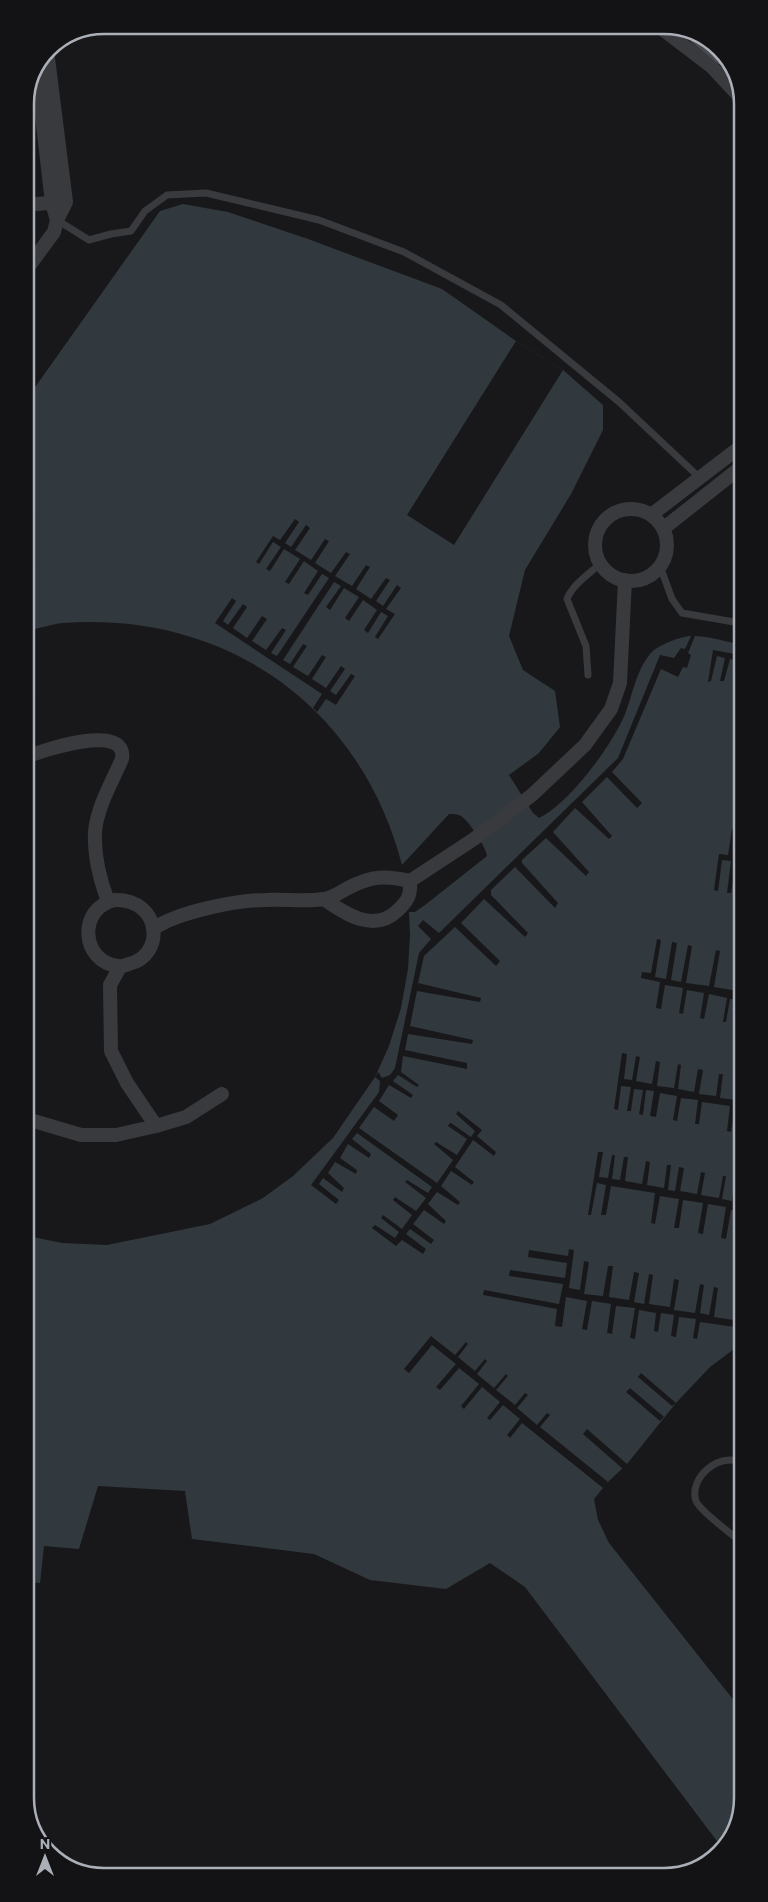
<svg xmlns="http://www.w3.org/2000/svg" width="768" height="1902" font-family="Commissioner,sans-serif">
	<rect width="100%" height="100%" fill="#18181a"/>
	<path fill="#31393f" d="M 183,204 L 228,212 L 308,239 L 442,289 L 516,341 L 563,370 L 603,405 L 603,430 L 571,494 L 525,570 L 509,636 L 523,670 L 555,691 L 560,727 L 539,753 L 509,775 L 533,813 L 539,818 C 569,804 613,744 625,714 C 633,693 636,671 650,654 C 656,646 681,636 691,636 C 706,635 726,642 740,644 L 742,1343 L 710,1367 L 676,1403 L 627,1464 L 608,1482 L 594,1499 L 598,1520 L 609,1543 L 743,1712 L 743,1798 L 727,1846 L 723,1849 L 525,1587 L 490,1563 L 446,1589 L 370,1580 L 314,1554 L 192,1539 L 185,1491 L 98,1486 L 79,1549 L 44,1546 L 40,1583 L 29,1582 L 28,1236 L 62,1243 L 107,1245 L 210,1224 L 263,1198 L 293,1176 L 333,1138 L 375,1077 L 389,1046 L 401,1008 L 408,969 L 410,935 L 409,912 L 415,912 L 425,905 L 487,856 C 486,847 469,821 461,816 C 457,814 454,814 449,814 L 402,865 C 361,707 227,611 63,623 C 51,624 38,629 26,631 L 26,400 L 160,211 Z"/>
	<path fill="#18181a" d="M 516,341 L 563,370 L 454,545 L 407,515 Z
		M 295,519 L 299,522 L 285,543 L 291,547 L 306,525 L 310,528 L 295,550 L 311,560 L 325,539 L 329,541 L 315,563 L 331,573 L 346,552 L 350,554 L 335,576 L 352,586 L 366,565 L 370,567 L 356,589 L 371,599 L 386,578 L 390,580 L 376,601 L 383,606 L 397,585 L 401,588 L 386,609 L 395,614 L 378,639 L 375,637 L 388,616 L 381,612 L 368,633 L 364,630 L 377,610 L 363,600 L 349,621 L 345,618 L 359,597 L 344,588 L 330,610 L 326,607 L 341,586 L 334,582 L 283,660 L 290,664 L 303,644 L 307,646 L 293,667 L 308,676 L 322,655 L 326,657 L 312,679 L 326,688 L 341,666 L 345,669 L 330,691 L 336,695 L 351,674 L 355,676 L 336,705 L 326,699 L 317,712 L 313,708 L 322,694 L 215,623 L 232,598 L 236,601 L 223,621 L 228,625 L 243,604 L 247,607 L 233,628 L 247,638 L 262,616 L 267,619 L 252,641 L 266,650 L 282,628 L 286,630 L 271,653 L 277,656 L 329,578 L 322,574 L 308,595 L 304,593 L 318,571 L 304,561 L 289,584 L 285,582 L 300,559 L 284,549 L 270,571 L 266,569 L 281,547 L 273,542 L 259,564 L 256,562 L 273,536 L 280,540 Z
		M 691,636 L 695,636 L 688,653 L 691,655 L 687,668 L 683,667 L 678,677 L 661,669 L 623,759 L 612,772 L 642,803 L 637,808 L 607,777 L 582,802 L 612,836 L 609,839 L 575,808 L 553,832 L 589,872 L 586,876 L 546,838 L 522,860 L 522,863 L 558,903 L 555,908 L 515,867 L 491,890 L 491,895 L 528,933 L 525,937 L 484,899 L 461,923 L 500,961 L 496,966 L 455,927 L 424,956 L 418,983 L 481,998 L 480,1002 L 417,991 L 410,1026 L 473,1040 L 472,1044 L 408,1034 L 405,1050 L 467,1063 L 467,1069 L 403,1056 L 401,1072 L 419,1085 L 417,1087 L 398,1075 L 393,1081 L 413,1095 L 411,1098 L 389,1085 L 379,1101 L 398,1115 L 394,1121 L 374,1107 L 359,1128 L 437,1183 L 453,1160 L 434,1144 L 436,1142 L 457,1155 L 467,1139 L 448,1126 L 449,1124 L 451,1123 L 471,1137 L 475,1131 L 456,1114 L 458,1111 L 482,1130 L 477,1136 L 496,1152 L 494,1156 L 473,1140 L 455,1167 L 474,1182 L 472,1185 L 451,1171 L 441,1186 L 460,1202 L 458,1205 L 437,1192 L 428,1204 L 446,1221 L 444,1224 L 424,1210 L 413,1224 L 434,1240 L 431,1244 L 410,1229 L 406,1234 L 426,1249 L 423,1254 L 402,1240 L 396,1246 L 372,1228 L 375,1225 L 395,1238 L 399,1232 L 381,1218 L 383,1215 L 402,1229 L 412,1215 L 393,1200 L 395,1197 L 416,1211 L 426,1198 L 405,1182 L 407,1180 L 428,1193 L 432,1187 L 357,1133 L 352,1139 L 371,1154 L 369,1158 L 348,1144 L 340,1158 L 357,1170 L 356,1174 L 335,1162 L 328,1173 L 344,1188 L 342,1192 L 323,1178 L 319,1184 L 339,1200 L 336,1204 L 311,1185 L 379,1092 L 380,1081 L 375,1077 L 378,1072 L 382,1078 L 390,1075 L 395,1068 L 419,953 L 431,939 L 418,926 L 423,920 L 439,933 L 618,758 L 660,655 L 674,658 L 681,648 L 685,649 Z
		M 713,650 L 740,655 L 740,660 L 730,659 L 724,681 L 720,681 L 725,658 L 717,656 L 711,681 L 708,682 Z
		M 732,829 L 737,830 L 733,855 L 741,856 L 741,863 L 736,863 L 731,893 L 727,893 L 731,861 L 722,860 L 718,891 L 714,890 L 719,854 L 728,855 Z
		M 657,939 L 661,940 L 655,977 L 666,979 L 672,942 L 677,943 L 671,980 L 681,982 L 688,945 L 692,946 L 686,983 L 709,986 L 716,950 L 720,951 L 714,987 L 738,991 L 741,974 L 741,1000 L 730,999 L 726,1022 L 723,1022 L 727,998 L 709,994 L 704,1019 L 700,1018 L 704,993 L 687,990 L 683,1014 L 679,1013 L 683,988 L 665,985 L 661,1009 L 656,1008 L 660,982 L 641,978 L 642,972 L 651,973 Z
		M 622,1053 L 627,1054 L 624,1079 L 632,1080 L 636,1056 L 640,1057 L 636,1081 L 652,1084 L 656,1061 L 660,1062 L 657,1086 L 674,1088 L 678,1064 L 681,1065 L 678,1089 L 694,1092 L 698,1069 L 703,1070 L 699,1094 L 716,1096 L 719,1074 L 723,1074 L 720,1098 L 736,1100 L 740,1077 L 741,1077 L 741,1109 L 735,1108 L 731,1132 L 727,1131 L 730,1106 L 702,1102 L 699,1124 L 695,1124 L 698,1100 L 681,1098 L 677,1121 L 673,1120 L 677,1096 L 660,1093 L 656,1117 L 650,1116 L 654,1091 L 646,1090 L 643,1115 L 639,1114 L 643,1090 L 634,1089 L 631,1111 L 627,1111 L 631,1087 L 621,1086 L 618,1110 L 614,1109 Z
		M 598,1152 L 603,1152 L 599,1177 L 608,1178 L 612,1155 L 615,1155 L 612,1179 L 620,1180 L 624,1157 L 628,1157 L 625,1181 L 642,1184 L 646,1161 L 650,1162 L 647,1185 L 664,1188 L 667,1165 L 671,1165 L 668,1190 L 675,1191 L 679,1167 L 684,1168 L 680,1191 L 697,1194 L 701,1172 L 705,1173 L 701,1195 L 719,1198 L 723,1176 L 726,1176 L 722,1199 L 732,1201 L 735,1178 L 739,1179 L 735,1202 L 742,1203 L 742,1212 L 731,1210 L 726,1239 L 721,1238 L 726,1207 L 708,1204 L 703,1234 L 698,1233 L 703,1203 L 683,1200 L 679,1228 L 674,1228 L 679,1199 L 660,1196 L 655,1224 L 651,1223 L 655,1193 L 611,1186 L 606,1215 L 601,1215 L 606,1185 L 597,1183 L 591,1215 L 588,1215 Z
		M 569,1249 L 574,1250 L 569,1288 L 580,1290 L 584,1261 L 589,1262 L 584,1294 L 603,1296 L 608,1266 L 613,1266 L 609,1297 L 629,1300 L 634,1272 L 639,1273 L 634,1302 L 644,1304 L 649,1274 L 653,1275 L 649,1304 L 670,1307 L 674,1279 L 679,1280 L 674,1310 L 695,1313 L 700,1284 L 704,1285 L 700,1313 L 709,1315 L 714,1287 L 718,1288 L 714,1317 L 733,1320 L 738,1291 L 742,1292 L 738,1322 L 742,1323 L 742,1328 L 700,1322 L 697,1339 L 693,1338 L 696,1319 L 679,1317 L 676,1337 L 671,1336 L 674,1315 L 661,1313 L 658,1332 L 654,1331 L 656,1313 L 639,1310 L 635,1339 L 630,1338 L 635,1308 L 616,1306 L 612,1334 L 607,1333 L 611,1304 L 592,1301 L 587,1330 L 582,1329 L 587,1301 L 566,1297 L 562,1327 L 555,1326 L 557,1309 L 483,1295 L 484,1290 L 559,1304 L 563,1284 L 509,1276 L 510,1270 L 565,1278 L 567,1263 L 528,1257 L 529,1250 L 568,1256 Z
		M 431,1336 L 455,1355 L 466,1342 L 468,1344 L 458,1357 L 475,1371 L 485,1359 L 487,1361 L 477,1374 L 494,1388 L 506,1374 L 508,1376 L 496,1390 L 515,1405 L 525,1393 L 528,1395 L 517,1408 L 537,1425 L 547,1413 L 550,1415 L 540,1427 L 608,1482 L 603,1488 L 522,1423 L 510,1438 L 507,1435 L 520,1419 L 503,1405 L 490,1420 L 487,1418 L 500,1402 L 482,1387 L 464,1409 L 461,1406 L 479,1384 L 459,1368 L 440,1390 L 436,1387 L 456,1364 L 432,1345 L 409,1373 L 404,1369 Z
		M 641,1373 L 676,1403 L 672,1406 L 638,1377 Z
		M 630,1388 L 664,1417 L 660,1421 L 626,1392 Z
		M 587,1429 L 627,1464 L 623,1469 L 583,1434 Z"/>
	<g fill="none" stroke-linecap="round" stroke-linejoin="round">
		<path stroke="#393a3e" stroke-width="7" d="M 57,220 L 89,240 L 111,234 L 131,231 L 145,211 L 167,195 L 206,193 L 319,220 L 404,252 L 501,305 L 619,402 L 700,478
			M 660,566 L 672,599 L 682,613 L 740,623
			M 588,675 L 586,646 L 567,599 C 573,584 589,574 600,564
			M 742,1463 C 721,1451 688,1477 696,1501 C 699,1510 733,1535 742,1543"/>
		<path stroke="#393a3e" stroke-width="14" d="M 657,25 L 712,67 L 739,96
			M 37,73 L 52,203 L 57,220
			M 25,205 L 60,202
			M 26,270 L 54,232 L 57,220 L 66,202 L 47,50
			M595 545a36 36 0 1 1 72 0a36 36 0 1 1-72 0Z
			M 651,515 L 740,447
			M 664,528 L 740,468
			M 27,757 C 43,750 128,722 122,759 C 112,782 97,807 95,832 C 94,855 100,880 108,901
			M 324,899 C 345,914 374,933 397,911 C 408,901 411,895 410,881
			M 115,900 C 161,899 166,955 129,964 C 126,965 122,967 118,966 C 81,962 77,908 115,900 Z
			M 153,929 C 177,912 237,900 266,900 C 284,899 307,902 324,899 C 332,898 341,892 348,888 C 371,876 385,875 410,881 L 474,839 L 532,795 L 585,745 L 611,709 L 620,683 L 625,580
			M 120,967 L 110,985 L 111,1051 L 127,1083 L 156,1126
			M 27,1119 L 81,1135 L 116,1135 L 156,1126 L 186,1117 L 222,1094"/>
		<path stroke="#47494e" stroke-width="19" d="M 699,36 L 722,55"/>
	</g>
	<path d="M0 0H768V1902H0ZM104 34H664A70 70 0 0 1 734 104V1798A70 70 0 0 1 664 1868H104A70 70 0 0 1 34 1798V104A70 70 0 0 1 104 34Z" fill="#131315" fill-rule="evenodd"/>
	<path fill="none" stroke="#abb0b8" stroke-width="2.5" d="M104 34H664A70 70 0 0 1 734 104V1798A70 70 0 0 1 664 1868H104A70 70 0 0 1 34 1798V104A70 70 0 0 1 104 34Z"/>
	<g transform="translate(45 1857)" stroke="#131315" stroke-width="4" paint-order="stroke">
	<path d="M0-4L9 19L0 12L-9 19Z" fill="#abb0b8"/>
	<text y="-8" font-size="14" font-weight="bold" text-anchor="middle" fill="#abb0b8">N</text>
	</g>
</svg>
